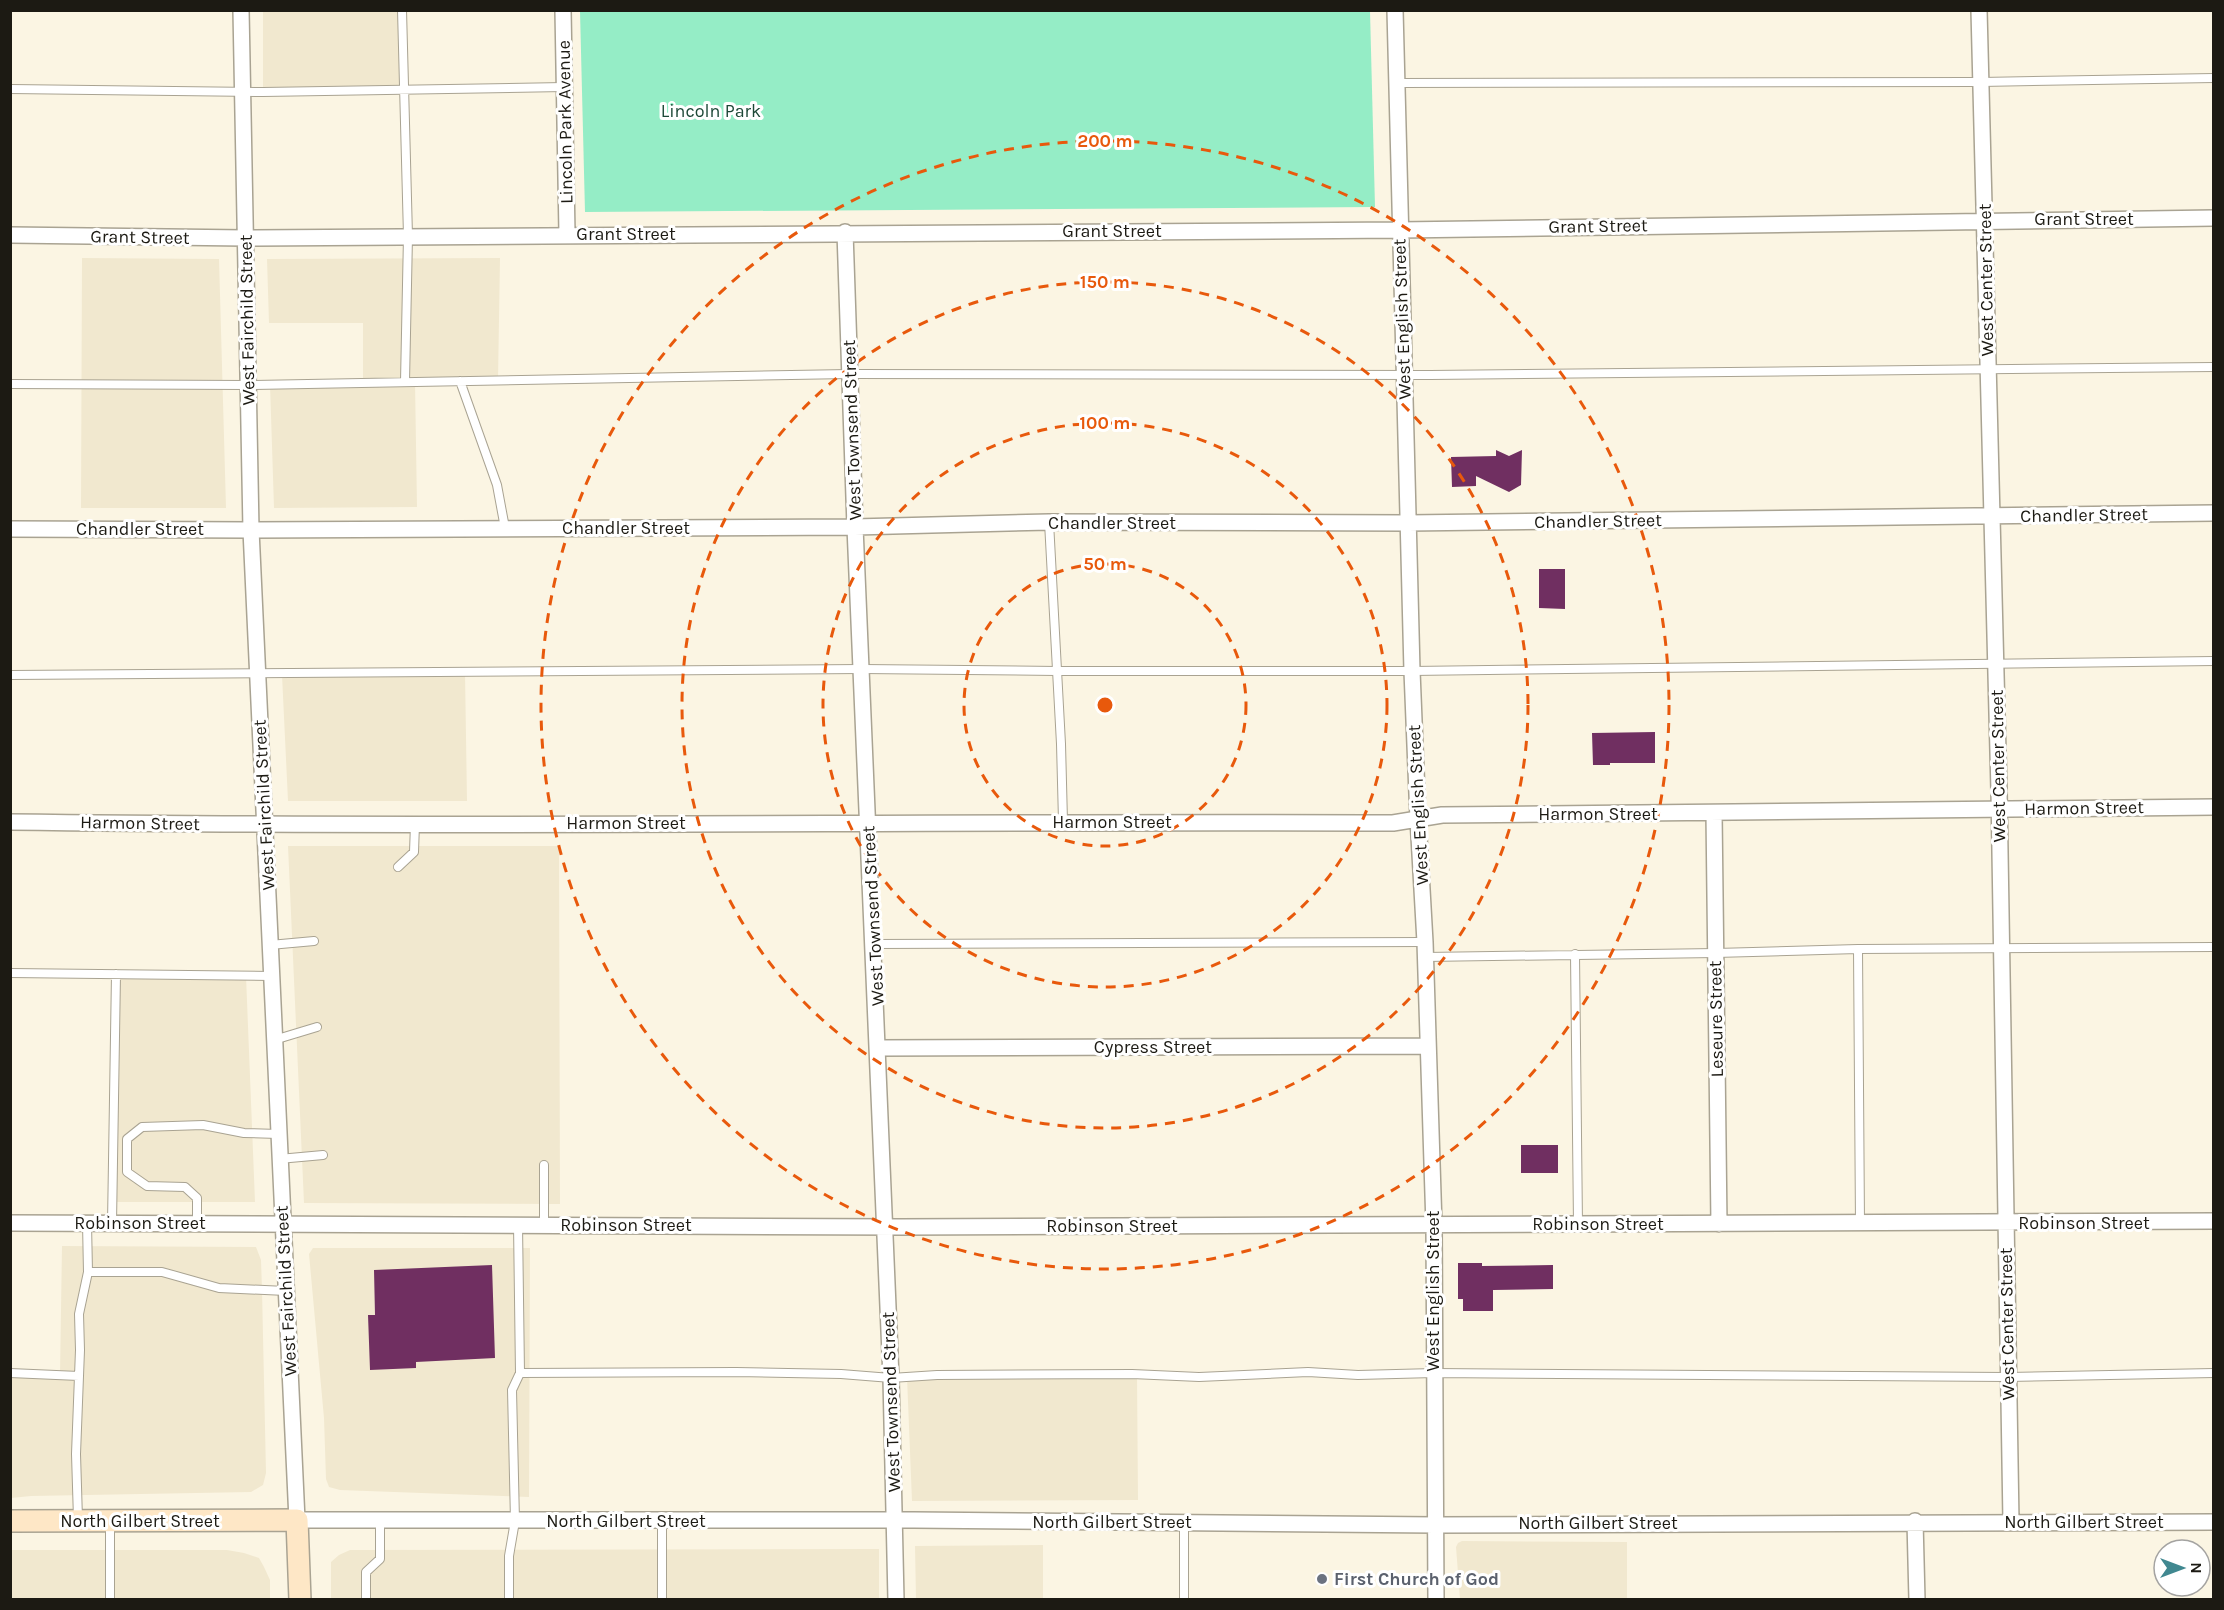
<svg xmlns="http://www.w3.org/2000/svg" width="2224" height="1610" font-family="Karla,sans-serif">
	<rect width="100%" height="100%" fill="#fbf5e3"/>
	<path fill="#f1e8cf" d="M 263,11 L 402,11 L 403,89 L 263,92 Z
		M 82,258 L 219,259 L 226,508 L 81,508 Z
		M 500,258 L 498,380 L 415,382 L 417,507 L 274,508 L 270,384 L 363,383 L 363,323 L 269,323 L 267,259 Z
		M 465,673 L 467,801 L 288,801 L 282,675 Z
		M 288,846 L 559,846 L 560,1204 L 304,1203 Z
		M 116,974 L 246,976 L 255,1202 L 112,1202 Z
		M 62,1246 L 256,1247 L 261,1260 L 262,1290 L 266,1473 L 263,1485 L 251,1492 L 31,1496 L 11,1498 L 11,1373 L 60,1375 Z
		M 313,1248 L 530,1248 L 529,1497 L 340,1490 L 329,1487 L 326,1479 L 324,1418 L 309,1254 Z
		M 1137,1375 L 1138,1500 L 912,1501 L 907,1377 Z
		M 1462,1541 L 1627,1542 L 1627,1599 L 1460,1599 L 1456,1547 L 1458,1543 Z
		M 1043,1545 L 1043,1599 L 916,1599 L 915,1546 Z
		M 879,1549 L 879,1599 L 331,1600 L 331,1562 L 339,1555 L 350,1550 Z
		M 10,1550 L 227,1550 L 244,1553 L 259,1558 L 264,1567 L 270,1580 L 270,1599 L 11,1599 Z"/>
	<path fill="#95edc6" d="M 580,11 L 1370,11 L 1375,207 L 585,212 Z"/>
	<path fill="#702f61" d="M 1496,450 L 1509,456 L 1522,450 L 1521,485 L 1509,492 L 1476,476 L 1476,486 L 1452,487 L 1451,457 L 1496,456 Z
		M 1539,569 L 1565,569 L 1565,609 L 1539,608 Z
		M 1655,732 L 1655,763 L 1610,763 L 1610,765 L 1593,765 L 1592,733 Z
		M 1521,1145 L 1558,1145 L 1558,1173 L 1521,1173 Z
		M 1458,1263 L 1482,1263 L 1482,1266 L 1553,1265 L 1553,1289 L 1493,1290 L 1493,1311 L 1463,1311 L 1463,1299 L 1458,1299 Z
		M 492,1265 L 495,1358 L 416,1362 L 416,1368 L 370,1370 L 368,1315 L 375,1315 L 374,1270 Z"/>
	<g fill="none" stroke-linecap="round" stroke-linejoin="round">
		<defs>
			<path id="service" d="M 402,10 L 408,236 L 405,382
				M 1396,83 L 1981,82 L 2214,78
				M 10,89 L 263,92 L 564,87
				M 460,381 L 497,485 L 505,528
				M 10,384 L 248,385 L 849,374 L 1430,375 L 2214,367
				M 1049,522 L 1061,744 L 1063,821
				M 10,675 L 862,669 L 1057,671 L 1412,671 L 2214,661
				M 398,867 L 414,852 L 415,824
				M 874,944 L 1425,942
				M 270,945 L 314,941
				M 1858,949 L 1860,1223
				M 1575,954 L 1578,1224
				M 1425,957 L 1716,953 L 1858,949 L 2214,947
				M 10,973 L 271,976
				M 274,1040 L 317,1027
				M 279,1159 L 323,1155
				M 544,1165 L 544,1225
				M 87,1223 L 88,1272
				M 112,1223 L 116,974
				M 197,1223 L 197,1198 L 185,1187 L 147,1186 L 127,1172 L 127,1139 L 142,1127 L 203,1125 L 244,1133 L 278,1134
				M 10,1373 L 79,1376
				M 520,1373 L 736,1372 L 841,1374 L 891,1378 L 937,1375 L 1132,1374 L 1199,1377 L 1308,1372 L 1358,1375 L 1434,1373 L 2008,1377 L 2214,1373
				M 78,1519 L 76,1454 L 80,1350 L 79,1314 L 88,1272 L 162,1272 L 219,1288 L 286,1291
				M 662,1520 L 662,1600
				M 1184,1523 L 1184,1600
				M 110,1600 L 110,1523
				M 366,1600 L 366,1572 L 380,1559 L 380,1521
				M 509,1600 L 509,1556 L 515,1521 L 512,1390 L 520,1373 L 518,1224"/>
			<path id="minor" d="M 241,10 L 251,530 L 297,1520 L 914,1520 L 1435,1525 L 2214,1522
				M 563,10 L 567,234
				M 1395,10 L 1412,671 L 1418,819 L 1425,942 L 1434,1226 L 1436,1600
				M 1979,10 L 1999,791 L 2011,1522
				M 845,232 L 855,527 L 891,1378 L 896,1600
				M 10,235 L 245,238 L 1400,230 L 2214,218
				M 10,529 L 251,530 L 855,527 L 1049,522 L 1408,523 L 2214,513
				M 1714,813 L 1719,1224
				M 10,822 C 471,828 932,821 1393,823 L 1442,815 L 2214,807
				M 878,1048 L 1428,1046
				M 10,1223 L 901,1227 L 2214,1221
				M 1915,1521 L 1917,1600"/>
			<path id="secondary" d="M 10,1521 L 297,1520 L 300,1600"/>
		</defs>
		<use href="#service" stroke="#a9a392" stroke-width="10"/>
		<use href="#minor" stroke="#a9a392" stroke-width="18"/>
		<use href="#secondary" stroke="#a9a392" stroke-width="24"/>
		<use href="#service" stroke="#fff" stroke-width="8"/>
		<use href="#minor" stroke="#fff" stroke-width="15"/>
		<use href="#secondary" stroke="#fee7c6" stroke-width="21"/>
	</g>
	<g fill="none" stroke="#e8590c" stroke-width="3" stroke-dasharray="10 8">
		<circle cx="1105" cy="705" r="141"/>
		<circle cx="1105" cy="705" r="282"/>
		<circle cx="1105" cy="705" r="423"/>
		<circle cx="1105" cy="705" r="564"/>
	</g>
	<circle fill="#6b7280" stroke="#fff" stroke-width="2" cx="1322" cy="1579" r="6"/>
	<g text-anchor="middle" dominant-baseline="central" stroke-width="6" stroke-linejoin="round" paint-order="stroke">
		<g font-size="18" fill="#1d4837" stroke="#fff">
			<text x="711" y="111">Lincoln Park</text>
		</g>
		<g font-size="18" fill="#1c1a13" stroke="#fff">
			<text transform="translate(565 122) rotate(-91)">Lincoln Park Avenue</text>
			<text x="2084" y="219">Grant Street</text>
			<text transform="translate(1598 226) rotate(-1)">Grant Street</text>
			<text x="1112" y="231">Grant Street</text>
			<text x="626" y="234">Grant Street</text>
			<text transform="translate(140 237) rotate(1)">Grant Street</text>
			<text transform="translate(1986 280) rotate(-91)">West Center Street</text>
			<text transform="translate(1402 319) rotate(-92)">West English Street</text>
			<text transform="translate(247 320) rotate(-91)">West Fairchild Street</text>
			<text transform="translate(852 430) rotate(-92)">West Townsend Street</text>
			<text transform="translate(2084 515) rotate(-1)">Chandler Street</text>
			<text transform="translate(1598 521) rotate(-1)">Chandler Street</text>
			<text x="1112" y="523">Chandler Street</text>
			<text x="626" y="528">Chandler Street</text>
			<text x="140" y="529">Chandler Street</text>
			<text transform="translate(1998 766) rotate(-91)">West Center Street</text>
			<text transform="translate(264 805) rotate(-93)">West Fairchild Street</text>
			<text transform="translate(1418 805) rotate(-93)">West English Street</text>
			<text transform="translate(2084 808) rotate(-1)">Harmon Street</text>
			<text x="1598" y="814">Harmon Street</text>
			<text x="1112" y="822">Harmon Street</text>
			<text transform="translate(140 823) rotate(1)">Harmon Street</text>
			<text x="626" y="823">Harmon Street</text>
			<text transform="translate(873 916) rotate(-93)">West Townsend Street</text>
			<text transform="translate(1716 1019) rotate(-91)">Leseure Street</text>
			<text x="1153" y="1047">Cypress Street</text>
			<text x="140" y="1223">Robinson Street</text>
			<text x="2084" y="1223">Robinson Street</text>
			<text x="1598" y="1224">Robinson Street</text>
			<text x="626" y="1225">Robinson Street</text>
			<text x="1112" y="1226">Robinson Street</text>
			<text transform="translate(286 1291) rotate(-93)">West Fairchild Street</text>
			<text transform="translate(1433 1291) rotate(-90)">West English Street</text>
			<text transform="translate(2007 1324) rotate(-91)">West Center Street</text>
			<text transform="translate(891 1402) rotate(-92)">West Townsend Street</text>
			<text x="140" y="1521">North Gilbert Street</text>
			<text x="626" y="1521">North Gilbert Street</text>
			<text x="1112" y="1522">North Gilbert Street</text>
			<text x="2084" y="1522">North Gilbert Street</text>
			<text x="1598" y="1523">North Gilbert Street</text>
		</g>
		<g font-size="18" font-weight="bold" fill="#5b616d" stroke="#fff" text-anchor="start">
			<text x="1334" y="1579">First Church of God</text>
		</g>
	</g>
	<circle cx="1105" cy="705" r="9" fill="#e8590c" stroke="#fff" stroke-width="3"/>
	<g font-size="18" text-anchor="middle" font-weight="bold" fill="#e8590c" stroke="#fff" stroke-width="6" stroke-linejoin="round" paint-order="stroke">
		<text x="1105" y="147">200 m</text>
		<text x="1105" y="288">150 m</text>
		<text x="1105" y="429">100 m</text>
		<text x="1105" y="570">50 m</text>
	</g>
	<rect width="2224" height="1610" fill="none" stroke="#1c1a13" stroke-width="24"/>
	<g transform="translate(2182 1568) rotate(90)"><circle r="28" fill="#ffffff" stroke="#a4a3a1" stroke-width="1.5"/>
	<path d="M0-4.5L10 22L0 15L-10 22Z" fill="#408890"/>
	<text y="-9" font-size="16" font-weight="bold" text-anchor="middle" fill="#1c1a13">N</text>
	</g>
</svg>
